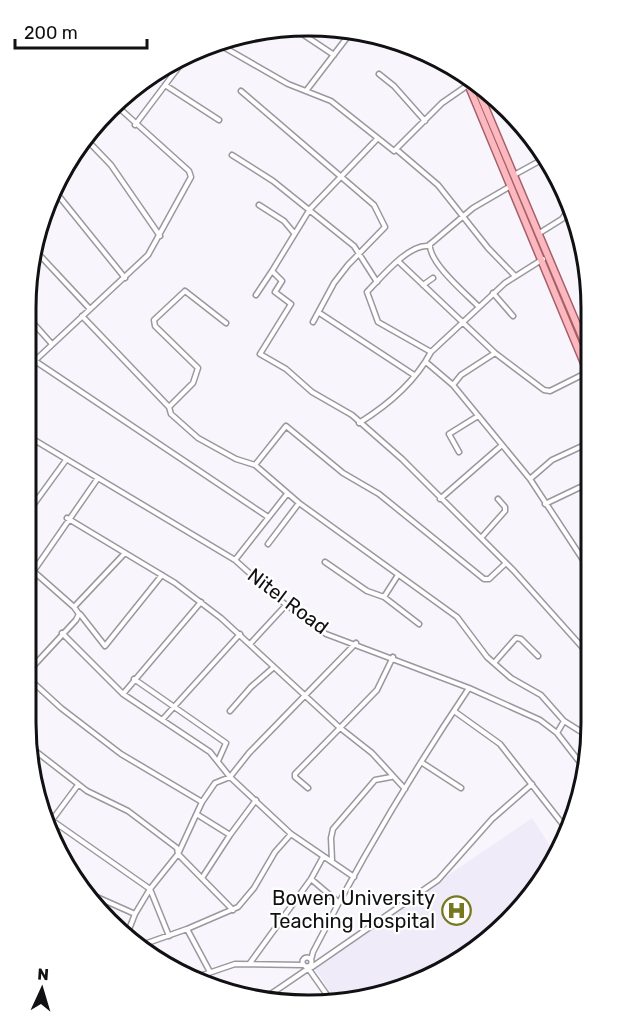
<svg xmlns="http://www.w3.org/2000/svg" width="617" height="1031" font-family="Rubik,sans-serif">
	<rect width="100%" height="100%" fill="#f8f6fc"/>
	<path fill="#efebf8" d="M 532,818 L 556,855 L 544,880 L 481,947 L 400,990 L 336,1001 L 314,967 Z"/>
	<g fill="none" stroke-linecap="round" stroke-linejoin="round">
		<defs>
			<path id="minor" d="M 298,31 L 334,55
				M 220,45 L 288,84 L 331,101 L 394,151 L 442,103 L 468,85
				M 168,66 L 176,71
				M 379,74 L 394,86 L 425,121
				M 165,85 L 219,120
				M 241,91 L 374,205 L 385,227 L 348,265 L 334,283 L 313,322
				M 306,91 L 352,31
				M 135,125 L 184,60
				M 86,139 L 111,165 L 160,236
				M 377,139 L 310,209 L 272,271 L 282,281 L 275,292 L 291,304 L 260,354 L 286,369 L 312,392 L 352,415 L 402,459 L 514,571 L 591,657
				M 397,150 L 438,185 L 488,248 L 515,276
				M 232,155 L 273,181 L 354,246 L 377,282
				M 514,175 L 545,158
				M 54,190 L 125,278
				M 259,205 L 284,221 L 294,233
				M 565,216 L 571,223
				M 538,234 L 562,219 L 567,212
				M 430,244 C 428,262 466,294 478,306
				M 34,249 L 90,309
				M 398,261 L 495,353 L 544,390 L 550,391 L 588,372
				M 423,285 L 433,278
				M 493,293 L 513,316
				M 256,295 L 272,271
				M 321,314 L 414,375
				M 26,315 L 51,343
				M 82,316 L 169,407 L 171,414 L 198,438 L 236,459 L 255,465 L 299,503 L 457,617 L 487,657 L 511,678 L 541,695 L 564,721
				M 431,352 L 378,322 L 367,292 C 380,279 408,244 428,246 L 473,208 L 509,187
				M 35,361 L 268,517
				M 426,362 L 453,385 L 530,479 L 591,572
				M 26,369 L 148,255 L 191,177 L 189,171 L 118,107
				M 453,385 L 461,375 L 495,353
				M 169,407 L 193,383 L 198,368 L 155,326 L 154,320 L 185,291 L 226,323
				M 359,423 C 388,405 415,382 431,352 L 505,283 L 543,259
				M 26,435 L 235,560 L 277,598 L 326,634 L 469,688 L 540,720 L 557,733 L 585,769
				M 459,452 L 449,434 L 478,416
				M 255,465 L 286,426 L 343,473 L 379,494 L 484,579 L 489,579 L 506,563
				M 530,479 L 552,460 L 591,442
				M 440,499 L 502,445
				M 545,504 L 591,482
				M 26,515 L 66,460
				M 67,518 L 175,583 L 221,618 L 339,727 L 372,753 L 405,789
				M 481,538 L 505,511 L 505,507 L 498,499
				M 268,544 L 299,503
				M 235,560 L 287,494
				M 325,562 L 367,591 L 384,597 L 419,624
				M 32,570 L 74,607
				M 26,582 L 98,478
				M 384,597 L 398,575
				M 80,614 L 105,646 L 162,575
				M 62,633 L 123,694 L 210,752 L 230,777 L 291,834 L 354,877
				M 250,644 L 286,605
				M 26,659 L 32,665
				M 494,663 L 516,638 L 521,639 L 538,656
				M 26,674 L 76,620 L 79,614 L 74,607 L 125,553
				M 26,676 L 61,708 L 121,754 L 202,802
				M 134,679 L 226,743 L 218,761
				M 123,694 L 201,602
				M 230,711 L 251,687 L 274,667
				M 454,711 L 500,744 L 568,831
				M 162,720 L 240,634
				M 557,733 L 564,721 L 591,738
				M 29,746 L 87,791 L 128,811 L 177,848 L 178,854 L 233,910
				M 421,762 L 461,788
				M 308,788 L 295,777 L 295,774 L 377,690 L 393,657
				M 40,812 L 150,889 L 169,936
				M 198,815 L 230,835 L 256,800
				M 52,820 L 78,785
				M 332,860 L 331,838 L 333,829 L 375,780 L 391,777
				M 202,878 L 230,835
				M 311,879 L 338,902
				M 81,890 L 135,914
				M 187,929 L 210,972
				M 126,937 L 135,914 L 150,889 L 178,854 L 202,802 L 215,783 L 230,777 L 249,753 L 356,643
				M 136,947 L 187,929 L 238,907 L 254,888 L 275,852 L 291,834
				M302.5 962a4.5 4.5 0 1 1 9 0a4.5 4.5 0 1 1-9 0Z
				M 311,960 L 313,952 C 359,862 412,773 469,688
				M 250,963 L 311,879 L 323,857
				M 312,967 L 438,880 L 492,819 L 532,784
				M 308,968 L 332,1002
				M 194,978 L 235,964 L 304,965
				M 265,998 L 309,968"/>
			<path id="primary" d="M 463,72 L 591,380
				M 475,83 L 591,358"/>
		</defs>
		<use href="#minor" stroke="#9a989e" stroke-width="7"/>
		<use href="#primary" stroke="#a75e68" stroke-width="9"/>
		<use href="#minor" stroke="#fff" stroke-width="4"/>
		<use href="#primary" stroke="#fbb8bf" stroke-width="6"/>
	</g>
	<defs>
		<symbol id="hospital-ring" viewBox="-11 -11 22 22"><circle r="9.5" fill="#fff" stroke="#76781f" stroke-width="1.5"/><path d="M-5-5h3v3.5h4V-5h3V5h-3V1.5h-4V5h-3Z" fill="#76781f"/></symbol>
	</defs>
	<g fill-rule="evenodd">
		<use href="#hospital-ring" x="440" y="894" width="33" height="33"/>
	</g>
	<g text-anchor="middle" dominant-baseline="central" stroke-width="4.5" stroke-linejoin="round" paint-order="stroke">
		<g font-size="20" fill="#111113" stroke="#fff">
			<text transform="translate(288 601) rotate(37)">Nitel Road</text>
		</g>
		<g font-size="20" fill="#111113" stroke="#fff" text-anchor="end">
			<text x="435" y="898">Bowen University<tspan x="435" dy="23">Teaching Hospital</tspan></text>
		</g>
	</g>
	<path d="M0 0H617V1031H0ZM308 36H309A272 272 0 0 1 581 308V723A272 272 0 0 1 309 995H308A272 272 0 0 1 36 723V308A272 272 0 0 1 308 36Z" fill="#fff" fill-rule="evenodd"/>
	<path fill="none" stroke="#111113" stroke-width="3" d="M308 36H309A272 272 0 0 1 581 308V723A272 272 0 0 1 309 995H308A272 272 0 0 1 36 723V308A272 272 0 0 1 308 36Z"/>
	<g transform="translate(42 989) rotate(4)" stroke="#ffffff" stroke-width="4.5" paint-order="stroke">
	<path d="M0-4.5L10 22L0 15L-10 22Z" fill="#111113"/>
	<text y="-9" font-size="16" font-weight="bold" text-anchor="middle" fill="#111113">N</text>
	</g>
	<path d="M15 39v9h132v-9" fill="none" stroke="#111113" stroke-width="3"/>
	<text x="24" y="39" font-size="18" fill="#111113" stroke="#ffffff" stroke-width="4.5" paint-order="stroke">200 m</text>
</svg>
